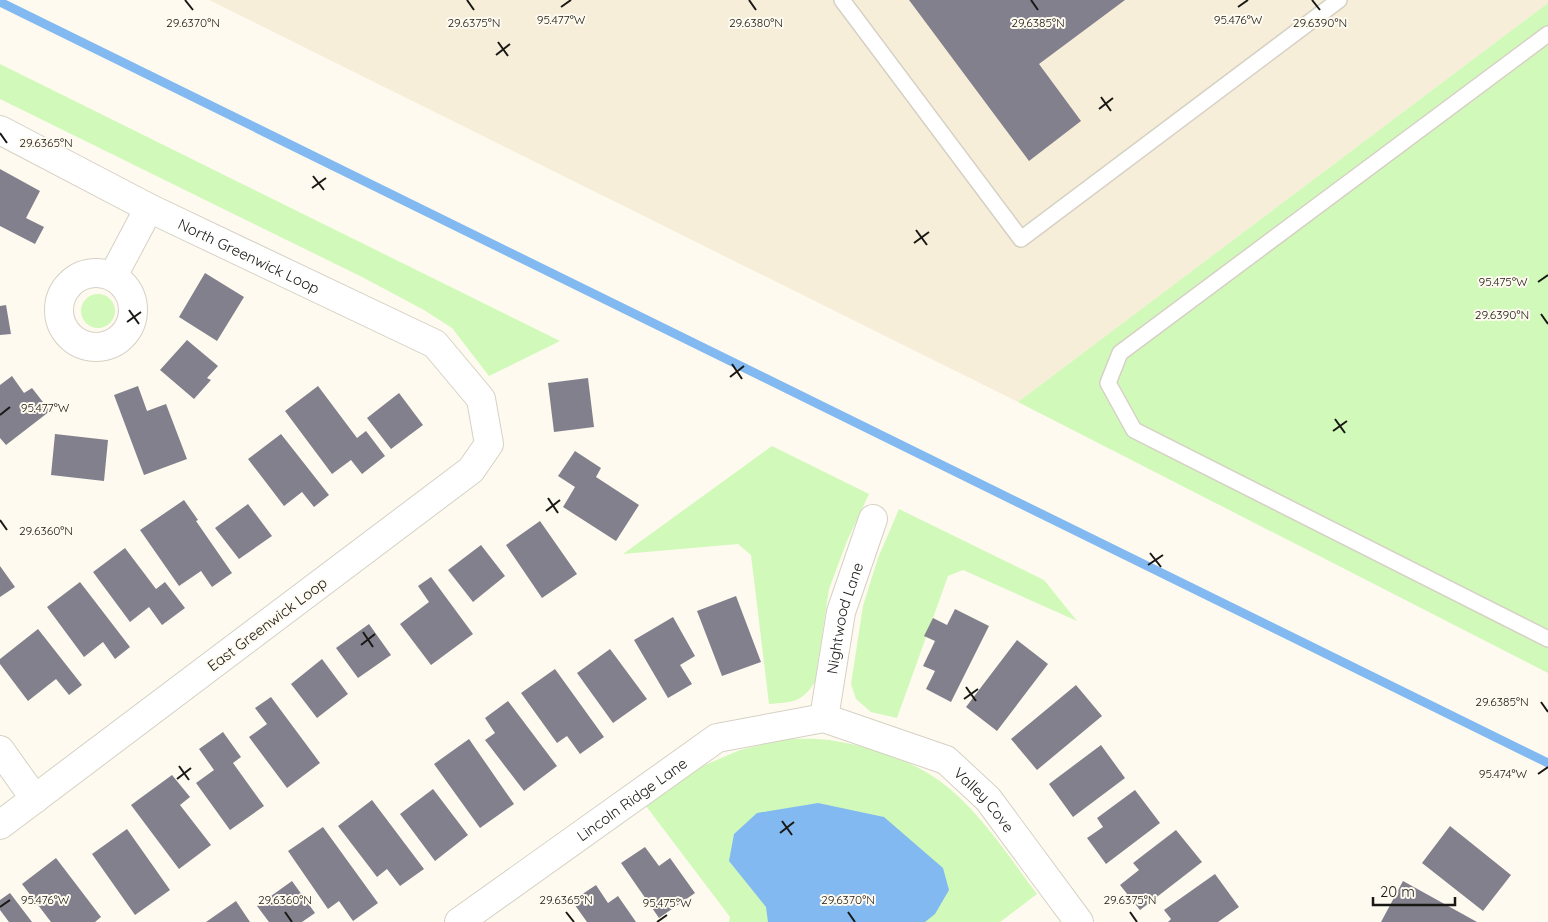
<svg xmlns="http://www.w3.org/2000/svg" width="1548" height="922" font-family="Quicksand,sans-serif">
	<rect width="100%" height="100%" fill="#fefaef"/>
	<path fill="#f6eed9" d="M 209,0 L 1548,0 L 1548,3 L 1018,402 Z"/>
	<path fill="#d1f9ba" d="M 1548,3 L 1548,673 L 1018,402 Z
		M 0,64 L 560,341 L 489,376 L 452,328 L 424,310 L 362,277 L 0,99 Z
		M81 311a17 17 0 1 1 34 0a17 17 0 1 1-34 0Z
		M 772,446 L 869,494 L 847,541 L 829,589 L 815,682 C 801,703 793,702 769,704 L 751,555 L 738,544 L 623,554 Z
		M 899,509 L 1044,580 L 1077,621 L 963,570 L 948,576 L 897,718 L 871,712 L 856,699 L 851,684 L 863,606 L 878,558 Z
		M 786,739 C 802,739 819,738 835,741 C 876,748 918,762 950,789 C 984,818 1010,858 1037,894 L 1000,922 L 729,922 L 730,917 L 643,802 L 691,771 L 740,750 Z"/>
	<path fill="#82b9f1" d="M 818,803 L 884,817 L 943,868 L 949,890 L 935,914 L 925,922 L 768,922 L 766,907 L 729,861 L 734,834 L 757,813 Z"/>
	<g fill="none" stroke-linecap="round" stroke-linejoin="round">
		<path stroke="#82b9f1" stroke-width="9" d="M 0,2 L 1548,763"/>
	</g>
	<path fill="#82808d" d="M 909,0 L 1125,0 L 1039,64 L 1081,121 L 1029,161 Z
		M 0,169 L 40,191 L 26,218 L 44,227 L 35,244 L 0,226 Z
		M 205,273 L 244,297 L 217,341 L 179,317 Z
		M 6,305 L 11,334 L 0,335 L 0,306 Z
		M 187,340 L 218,366 L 207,378 L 211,380 L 194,399 L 160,370 Z
		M 12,376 L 24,393 L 32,388 L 50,411 L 6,445 L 0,438 L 0,385 Z
		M 588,378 L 594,427 L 554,432 L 548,383 Z
		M 138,386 L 147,411 L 166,404 L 187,459 L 144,475 L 114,395 Z
		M 318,386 L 357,438 L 366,431 L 385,456 L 362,474 L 351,460 L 332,474 L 285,411 Z
		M 399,393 L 423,425 L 391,449 L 367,418 Z
		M 55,434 L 108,440 L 104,481 L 51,475 Z
		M 281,434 L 329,495 L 314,507 L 302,492 L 284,506 L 248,459 Z
		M 575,451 L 601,468 L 596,477 L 639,505 L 616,541 L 563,507 L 575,487 L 558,476 Z
		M 184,500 L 198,520 L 196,521 L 232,573 L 212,587 L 201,571 L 179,586 L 140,530 Z
		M 248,504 L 272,536 L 239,559 L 215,528 Z
		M 540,521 L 577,574 L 542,598 L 506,545 Z
		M 481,545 L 505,576 L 473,602 L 448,570 Z
		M 125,548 L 156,589 L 165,582 L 185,608 L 162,625 L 149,607 L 130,622 L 93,572 Z
		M 0,566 L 15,587 L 0,597 Z
		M 431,577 L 473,634 L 431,665 L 400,624 L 429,602 L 418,586 Z
		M 80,582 L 130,647 L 115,659 L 103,642 L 84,657 L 47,607 Z
		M 736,596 L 761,662 L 722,676 L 697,611 Z
		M 955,609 L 989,626 L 951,702 L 926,689 L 935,671 L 923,666 L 935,641 L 924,636 L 933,618 L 947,625 Z
		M 673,617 L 695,656 L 680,665 L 692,684 L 668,698 L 634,640 Z
		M 369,624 L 391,655 L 358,678 L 336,648 Z
		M 38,629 L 82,685 L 69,695 L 56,679 L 28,701 L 0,664 L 0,659 Z
		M 1017,640 L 1048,664 L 997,731 L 966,707 Z
		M 610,649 L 647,699 L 613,723 L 577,673 Z
		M 322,659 L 348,694 L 317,718 L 291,684 Z
		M 555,669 L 604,737 L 580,754 L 567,736 L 557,743 L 521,693 Z
		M 1076,685 L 1102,716 L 1037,770 L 1011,739 Z
		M 271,697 L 320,763 L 287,788 L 249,737 L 267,724 L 255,708 Z
		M 508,701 L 557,766 L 524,791 L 485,740 L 495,733 L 485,718 Z
		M 223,732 L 241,757 L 233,763 L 264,806 L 230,830 L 196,783 L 214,770 L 199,749 Z
		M 469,739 L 514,804 L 480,828 L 434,764 Z
		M 1101,745 L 1125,778 L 1073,817 L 1049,784 Z
		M 172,775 L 190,797 L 180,805 L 211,845 L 179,869 L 131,805 Z
		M 433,789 L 468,835 L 435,861 L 400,814 Z
		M 1135,790 L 1160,823 L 1106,864 L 1087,838 L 1103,827 L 1097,818 Z
		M 372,800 L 424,869 L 400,886 L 387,869 L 377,877 L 338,826 Z
		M 1450,826 L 1511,875 L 1483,911 L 1422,863 Z
		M 323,827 L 378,903 L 353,921 L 339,901 L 328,909 L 288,851 Z
		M 127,829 L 170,890 L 135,915 L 92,854 Z
		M 1176,830 L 1202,862 L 1140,910 L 1120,885 L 1139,870 L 1133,863 Z
		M 645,847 L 659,866 L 670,858 L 695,893 L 659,918 L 621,863 Z
		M 56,858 L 101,917 L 95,922 L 51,922 L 22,884 Z
		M 1215,874 L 1239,907 L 1218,922 L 1168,922 L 1171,919 L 1164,910 Z
		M 292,881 L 315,913 L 302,922 L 269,922 L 257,906 Z
		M 1403,881 L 1477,922 L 1381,922 Z
		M 596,885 L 608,903 L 618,896 L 636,922 L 587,922 L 572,901 Z
		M 10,893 L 32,922 L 9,922 L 0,910 L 0,900 Z
		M 236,901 L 250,922 L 206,922 Z"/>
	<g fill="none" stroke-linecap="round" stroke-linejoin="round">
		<defs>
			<path id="service" d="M 842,0 L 1021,239 L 1339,0
				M 1548,34 L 1120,353 L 1108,383 L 1134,430 L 1548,639"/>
			<g id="minor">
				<path id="s1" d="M 0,130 L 149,208 L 435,344 L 481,399 L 489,444 L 471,470 L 0,825"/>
				<circle cx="96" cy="310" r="37"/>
				<path d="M 113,276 L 149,208"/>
				<path id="s2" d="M 824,718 L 841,612 L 873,519"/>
				<path d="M 0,750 L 35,799"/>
				<path id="s3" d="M 459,922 L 717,738 L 824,718 L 946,760 L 988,799 L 1079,922"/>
			</g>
		</defs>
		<use href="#service" stroke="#d6d1c4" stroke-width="18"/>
		<use href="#minor" stroke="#d6d1c4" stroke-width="30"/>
		<use href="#service" stroke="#fff" stroke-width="15"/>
		<use href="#minor" stroke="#fff" stroke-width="28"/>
	</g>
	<path fill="none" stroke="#1a1814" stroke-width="2" d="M 185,0 L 193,10M 467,0 L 474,10M 749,0 L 756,10M 1031,0 L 1038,10M 1312,0 L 1320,10M 561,7 L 571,0M 1238,7 L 1248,0M 498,42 L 508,56M 496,55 L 510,44M 1101,97 L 1111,111M 1099,109 L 1113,98M 0,133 L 7,143M 313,176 L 324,190M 312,188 L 326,178M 916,230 L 927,245M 914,243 L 929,232M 1538,282 L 1548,275M 129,310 L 139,324M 1541,314 L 1548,324M 127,322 L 141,312M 732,364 L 742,379M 730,377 L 744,366M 0,415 L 10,407M 1335,419 L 1345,433M 1333,431 L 1347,421M 548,498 L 558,513M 546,511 L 560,500M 0,520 L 7,530M 1150,553 L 1161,567M 1148,565 L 1163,555M 363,632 L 373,647M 361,645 L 375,634M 966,687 L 976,701M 964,699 L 978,689M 1541,702 L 1548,712M 179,766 L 189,780M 1538,774 L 1548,767M 177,779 L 191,768M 782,821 L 792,835M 780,833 L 794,822M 0,907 L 10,900M 285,912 L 292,922M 566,912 L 574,922M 848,912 L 855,922M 1130,912 L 1137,922M 657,922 L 667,915"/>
	<g text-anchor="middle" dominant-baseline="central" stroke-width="4" stroke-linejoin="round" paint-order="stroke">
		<g font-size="15" fill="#1a1814" stroke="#fefaef">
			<text stroke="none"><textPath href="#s1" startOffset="279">North Greenwick Loop</textPath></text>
			<text stroke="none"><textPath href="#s2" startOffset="102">Nightwood Lane</textPath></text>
			<text transform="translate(267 624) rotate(-37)">East Greenwick Loop</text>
			<text stroke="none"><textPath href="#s3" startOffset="212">Lincoln Ridge Lane</textPath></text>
			<text stroke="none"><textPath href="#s3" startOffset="610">Valley Cove</textPath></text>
		</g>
	</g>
	<g font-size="12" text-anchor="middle" fill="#1a1814" stroke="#fefaef" stroke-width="4" stroke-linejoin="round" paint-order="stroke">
		<text x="1238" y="24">95.476°W</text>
		<text x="561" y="24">95.477°W</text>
		<text x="193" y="27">29.6370°N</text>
		<text x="474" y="27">29.6375°N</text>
		<text x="756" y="27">29.6380°N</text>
		<text x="1038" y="27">29.6385°N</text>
		<text x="1320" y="27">29.6390°N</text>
		<text x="46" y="147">29.6365°N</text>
		<text x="1503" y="286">95.475°W</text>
		<text x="1502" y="319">29.6390°N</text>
		<text x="45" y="412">95.477°W</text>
		<text x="46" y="535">29.6360°N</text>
		<text x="1502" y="706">29.6385°N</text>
		<text x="1503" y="778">95.474°W</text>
		<text x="285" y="904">29.6360°N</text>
		<text x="566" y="904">29.6365°N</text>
		<text x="848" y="904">29.6370°N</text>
		<text x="1130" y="904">29.6375°N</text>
		<text x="45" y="904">95.476°W</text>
		<text x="667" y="907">95.475°W</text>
	</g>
	<path d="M1373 897v8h82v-8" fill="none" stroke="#1a1814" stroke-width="2.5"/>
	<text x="1380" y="897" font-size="15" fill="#1a1814" stroke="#fefaef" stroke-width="4" paint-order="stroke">20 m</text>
</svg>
